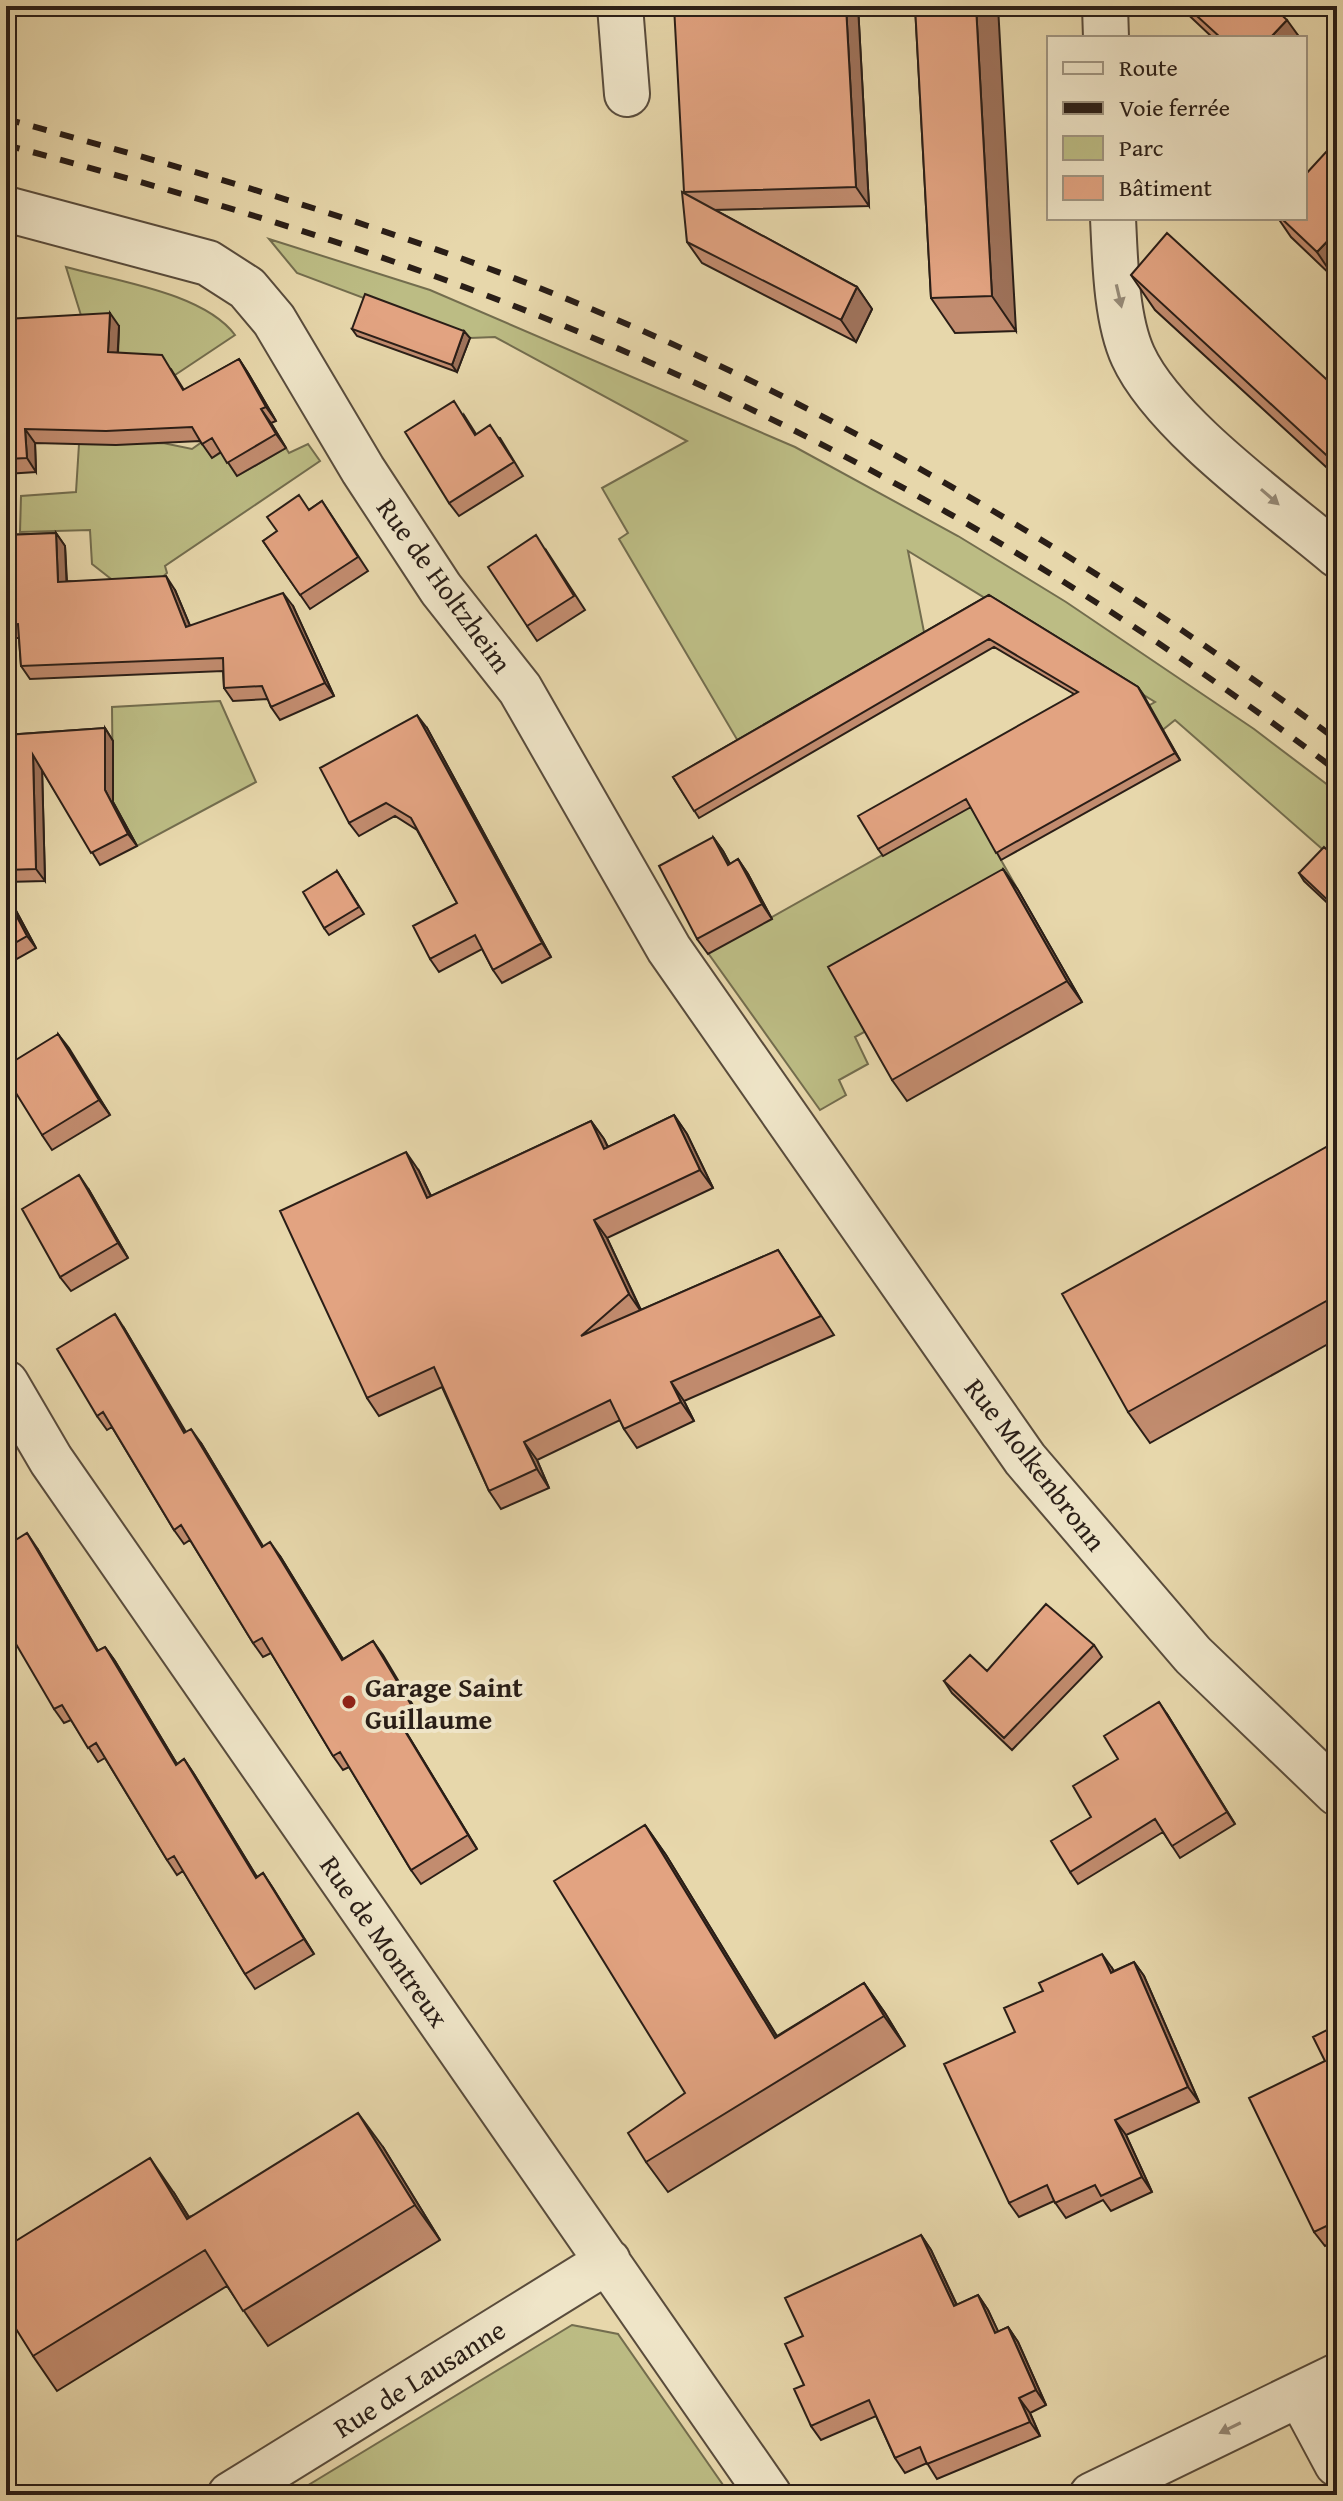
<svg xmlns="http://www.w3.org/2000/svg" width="1343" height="2501" font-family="'Gentium Book Plus',serif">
	<rect width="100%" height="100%" fill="#e7d7ab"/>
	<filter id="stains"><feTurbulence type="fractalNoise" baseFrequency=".0025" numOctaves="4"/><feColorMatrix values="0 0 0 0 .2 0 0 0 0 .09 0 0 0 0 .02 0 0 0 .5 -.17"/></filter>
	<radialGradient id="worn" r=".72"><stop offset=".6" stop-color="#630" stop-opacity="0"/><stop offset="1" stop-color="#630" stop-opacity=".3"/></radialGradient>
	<path fill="#bcbc84" stroke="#736d4e" stroke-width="2" d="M 269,239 L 430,290 L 795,447 L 958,536 L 1066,602 L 1254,729 L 1337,792 L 1337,862 L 1175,720 L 1001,860 L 1018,890 L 843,988 L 866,1031 L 855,1037 L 868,1064 L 839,1080 L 846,1095 L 820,1110 L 708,953 L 1155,702 L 908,551 L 926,642 L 742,748 L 619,539 L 628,533 L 602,488 L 687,441 L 495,337 L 470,338 L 297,273 Z
		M 66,267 C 116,281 204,293 235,335 L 175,375 L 117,366 L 84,325 Z
		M 202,442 L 212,458 L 222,452 L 237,476 L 286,448 L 289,453 L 308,444 L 320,461 L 165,566 L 167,573 L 158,581 L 115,582 L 92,564 L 90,530 L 20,532 L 21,496 L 76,492 L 79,444 L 163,443 L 192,449 Z
		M 220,701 L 256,782 L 137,846 L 113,803 L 112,707 Z
		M 572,2325 L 618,2334 L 730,2495 L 292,2495 Z"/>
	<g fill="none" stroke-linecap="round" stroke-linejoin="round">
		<defs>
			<path id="minor" d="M 620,6 L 627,94
				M 1105,6 L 1106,38
				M 6,209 L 208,263 L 247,288 L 274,320 L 363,470 L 441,589 L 520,689 L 669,949 L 1025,1459 L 1193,1655 L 1337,1793
				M 1113,218 C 1115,259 1116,319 1133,356 C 1164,424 1278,505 1337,555
				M 6,1383 L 51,1460 L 769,2495
				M 1300,2395 L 1337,2464
				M 230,2495 L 608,2261
				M 1092,2495 L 1337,2376"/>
		</defs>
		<use href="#minor" stroke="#594c3c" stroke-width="48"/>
		<use href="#minor" stroke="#efe5c8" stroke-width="44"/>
		<path stroke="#2a1e17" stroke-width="6" stroke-dasharray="14 14" stroke-linecap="butt" d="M 6,119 C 186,168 364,219 537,287 C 825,400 1090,557 1337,740
			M 6,145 C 186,193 364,246 537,315 C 824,429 1092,584 1337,771"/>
	</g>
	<path fill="#c28c6f" stroke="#2a1e17" stroke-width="2" d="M 858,6 L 869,206 L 715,210 L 857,287 L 872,309 L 856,342 L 702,263 L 687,242 L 686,195 L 684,192 Z
		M 915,6 L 1016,331 L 955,333 L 931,298 Z
		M 1179,6 L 1272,6 L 1300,38 L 1213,38 Z
		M 1278,218 L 1305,218 L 1335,279 L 1291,237 Z
		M 1131,275 L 1337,389 L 1337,477 L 1155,310 Z
		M 6,319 L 119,326 L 118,353 L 171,369 L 184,390 L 239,359 L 248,373 L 276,421 L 271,423 L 286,448 L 237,476 L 221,452 L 212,458 L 200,441 L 116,445 L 35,443 L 36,472 L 6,474 Z
		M 352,329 L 470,338 L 457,372 L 357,336 Z
		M 464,415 L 476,434 L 500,438 L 523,476 L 459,516 L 449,503 Z
		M 322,501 L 368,571 L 310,609 L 263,541 Z
		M 56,533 L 65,546 L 67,581 L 175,590 L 190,626 L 293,606 L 334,696 L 280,720 L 271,707 L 268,699 L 233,701 L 224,688 L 223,671 L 30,679 L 21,666 L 19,638 L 6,638 L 6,535 Z
		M 546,550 L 585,610 L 537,641 L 527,626 Z
		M 989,595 L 1138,687 L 1180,760 L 1001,860 L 971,807 L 883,856 L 878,849 L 1074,694 L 994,647 L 699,818 L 673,777 Z
		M 105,728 L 113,741 L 113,802 L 137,846 L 100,865 L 42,770 L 45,881 L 6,882 L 6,735 Z
		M 427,728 L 551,957 L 502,983 L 493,970 L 482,949 L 439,972 L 430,959 L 457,903 L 417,830 L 395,816 L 359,836 L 349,823 Z
		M 713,837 L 723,851 L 730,864 L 738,859 L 748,874 L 772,919 L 708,954 L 697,939 Z
		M 1337,859 L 1337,912 L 1304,881 L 1299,873 Z
		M 1003,869 L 1018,890 L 1082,1002 L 907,1101 L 892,1080 Z
		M 337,871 L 364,914 L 329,935 L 324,928 Z
		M 6,892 L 36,948 L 6,965 Z
		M 58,1034 L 110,1115 L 52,1150 L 42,1135 Z
		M 674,1115 L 687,1134 L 713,1188 L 607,1238 L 641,1310 L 778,1250 L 834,1335 L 684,1401 L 694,1421 L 637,1448 L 624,1429 L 620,1420 L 537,1460 L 549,1488 L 501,1509 L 489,1491 L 442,1387 L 379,1416 L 367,1398 L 419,1171 L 431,1196 L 591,1121 L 604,1139 L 608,1147 Z
		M 1337,1141 L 1337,1339 L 1150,1443 L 1128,1412 Z
		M 89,1190 L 128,1258 L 71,1291 L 60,1277 Z
		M 124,1328 L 186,1432 L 201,1443 L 263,1547 L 280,1556 L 343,1659 L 373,1641 L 423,1722 L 406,1732 L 477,1849 L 421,1884 L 411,1870 L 349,1767 L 343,1770 L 333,1756 L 271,1653 L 263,1657 L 253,1643 L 190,1540 L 184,1544 L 174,1530 L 112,1427 L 107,1430 L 97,1416 Z
		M 37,1548 L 98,1651 L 105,1647 L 115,1661 L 177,1764 L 184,1759 L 194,1774 L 257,1877 L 263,1873 L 314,1954 L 255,1989 L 245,1974 L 183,1871 L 177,1875 L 167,1860 L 105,1758 L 98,1762 L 71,1720 L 64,1723 L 54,1709 Z
		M 1094,1645 L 1102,1657 L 1012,1750 L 952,1693 L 944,1681 Z
		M 1167,1714 L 1235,1824 L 1180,1858 L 1163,1832 L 1078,1884 L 1070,1872 L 1091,1817 L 1118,1759 Z
		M 645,1825 L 666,1855 L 777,2036 L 864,1983 L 885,2013 L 905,2046 L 668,2192 L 646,2162 L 685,2093 Z
		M 1134,1962 L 1144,1976 L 1199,2102 L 1126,2135 L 1152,2192 L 1111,2211 L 1103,2200 L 1066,2218 L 1054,2201 L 1019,2217 L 1009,2203 L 1112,1968 L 1114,1971 Z
		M 1337,2025 L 1337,2240 L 1325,2246 L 1314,2232 L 1325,2061 Z
		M 383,2147 L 440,2240 L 268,2346 L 227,2286 L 57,2391 L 33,2356 L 174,2193 L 189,2217 Z
		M 6,2203 L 11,2210 L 6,2213 Z
		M 921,2235 L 931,2250 L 957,2305 L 978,2295 L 988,2310 L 998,2332 L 1008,2327 L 1018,2342 L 1046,2405 L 1030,2413 L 1040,2436 L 937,2479 L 927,2463 L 905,2473 L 895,2458 L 876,2416 L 821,2440 L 811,2426 L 804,2385 L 803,2336 Z"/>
	<path fill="#9e725a" stroke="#2a1e17" stroke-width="2" d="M 846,6 L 858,6 L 869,206 L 856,187 Z
		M 976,6 L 998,6 L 1016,331 L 992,296 Z
		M 1287,20 L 1300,38 L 1270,38 Z
		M 1337,231 L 1337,277 L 1335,279 L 1317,252 Z
		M 857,287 L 872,309 L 856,342 L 841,320 Z
		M 110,313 L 119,326 L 117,366 L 108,352 Z
		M 464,331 L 470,338 L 457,372 L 452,365 Z
		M 239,359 L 248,373 L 276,421 L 266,407 Z
		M 261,409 L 271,423 L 286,448 L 276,434 Z
		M 25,429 L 35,443 L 36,472 L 27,458 Z
		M 56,533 L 65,546 L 67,595 L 58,582 Z
		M 166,576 L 175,590 L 196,640 L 186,627 Z
		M 283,593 L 293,606 L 334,696 L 325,683 Z
		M 1138,687 L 1143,694 L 1180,760 L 1175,753 Z
		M 417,715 L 427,728 L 551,957 L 542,943 Z
		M 105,728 L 113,741 L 113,802 L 137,846 L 128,834 L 105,790 Z
		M 33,755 L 42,767 L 45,881 L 36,869 Z
		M 713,837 L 723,851 L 738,879 L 728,865 Z
		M 738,859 L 748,874 L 772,919 L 762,904 Z
		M 1003,869 L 1018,890 L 1082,1002 L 1067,981 Z
		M 6,892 L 36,948 L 27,936 L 6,896 Z
		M 58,1034 L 69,1048 L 110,1115 L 99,1100 Z
		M 674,1115 L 687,1134 L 713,1188 L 700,1170 Z
		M 591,1121 L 604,1139 L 617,1167 L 604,1149 Z
		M 406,1152 L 419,1171 L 440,1216 L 427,1198 Z
		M 79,1175 L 89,1190 L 128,1258 L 118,1243 Z
		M 594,1220 L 607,1238 L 642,1313 L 629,1294 Z
		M 115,1314 L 124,1328 L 194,1447 L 184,1433 Z
		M 671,1382 L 684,1401 L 694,1421 L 681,1402 Z
		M 191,1429 L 201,1443 L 272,1561 L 262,1547 Z
		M 524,1442 L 537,1460 L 549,1488 L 537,1469 Z
		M 27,1533 L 37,1548 L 107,1666 L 97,1651 Z
		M 270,1542 L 280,1556 L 352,1674 L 342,1660 Z
		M 373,1641 L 383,1655 L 423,1722 L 413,1708 Z
		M 105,1647 L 115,1661 L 186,1779 L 176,1765 Z
		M 1159,1702 L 1167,1714 L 1235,1824 L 1227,1812 Z
		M 397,1718 L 406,1732 L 477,1849 L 468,1835 Z
		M 184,1759 L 194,1774 L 266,1892 L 256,1878 Z
		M 645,1825 L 666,1855 L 796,2068 L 775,2038 Z
		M 263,1873 L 273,1888 L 314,1954 L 304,1939 Z
		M 1102,1954 L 1112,1968 L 1121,1987 L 1111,1973 Z
		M 1134,1962 L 1144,1976 L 1199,2102 L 1188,2087 Z
		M 864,1983 L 885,2013 L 905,2046 L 884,2016 Z
		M 358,2113 L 383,2147 L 440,2240 L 415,2205 Z
		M 1115,2120 L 1126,2135 L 1152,2192 L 1142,2177 Z
		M 150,2158 L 174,2193 L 211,2254 L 187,2219 Z
		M 921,2235 L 931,2250 L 964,2321 L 954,2306 Z
		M 978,2295 L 988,2310 L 1006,2348 L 995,2333 Z
		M 1008,2327 L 1018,2342 L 1046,2405 L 1036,2390 Z
		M 1019,2398 L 1030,2413 L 1040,2436 L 1030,2422 Z"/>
	<path fill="#e2a381" stroke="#2a1e17" stroke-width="2" d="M 674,6 L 846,6 L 856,187 L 684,192 Z
		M 915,6 L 976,6 L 992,296 L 931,298 Z
		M 1186,6 L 1272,6 L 1287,20 L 1270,38 L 1221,38 Z
		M 1337,140 L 1337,231 L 1317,252 L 1281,218 L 1305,218 L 1305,175 Z
		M 682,192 L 857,287 L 841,320 L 687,242 Z
		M 1167,233 L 1337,389 L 1337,465 L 1131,275 Z
		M 365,294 L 464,331 L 452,365 L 352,329 Z
		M 110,313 L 108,352 L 162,355 L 183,390 L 239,359 L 266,407 L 261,409 L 276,434 L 227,463 L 212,438 L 202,444 L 192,427 L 106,431 L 25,429 L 27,458 L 6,459 L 6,319 Z
		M 454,401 L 475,435 L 490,425 L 514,462 L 449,503 L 405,432 Z
		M 299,495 L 309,510 L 322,501 L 358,557 L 300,595 L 263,541 L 277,531 L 267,517 Z
		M 56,533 L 58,582 L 166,576 L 186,627 L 283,593 L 325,683 L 271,707 L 262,686 L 224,688 L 223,658 L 21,666 L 18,624 L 6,625 L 6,535 Z
		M 536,535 L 574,596 L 527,626 L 488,567 Z
		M 989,595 L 1138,687 L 1175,753 L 996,853 L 966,799 L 878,849 L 858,816 L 1078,692 L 989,639 L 694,811 L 673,777 Z
		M 417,715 L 542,943 L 493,970 L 475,935 L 430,959 L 413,926 L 457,903 L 411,818 L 386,803 L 349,823 L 320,768 Z
		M 105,728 L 105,790 L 128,834 L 91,853 L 33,755 L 36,869 L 6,870 L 6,735 Z
		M 713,837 L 728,865 L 738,859 L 762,904 L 697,939 L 659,866 Z
		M 1324,847 L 1337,859 L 1337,909 L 1299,873 Z
		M 1003,869 L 1067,981 L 892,1080 L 828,967 Z
		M 337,871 L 359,907 L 324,928 L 303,892 Z
		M 6,896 L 27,936 L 6,948 Z
		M 58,1034 L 99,1100 L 42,1135 L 6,1077 L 6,1066 Z
		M 674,1115 L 700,1170 L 594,1220 L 629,1294 L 581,1336 L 778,1250 L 821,1316 L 671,1382 L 681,1402 L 624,1429 L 610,1400 L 524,1442 L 537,1469 L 489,1491 L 434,1367 L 367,1398 L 280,1211 L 406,1152 L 427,1198 L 591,1121 L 604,1149 Z
		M 1337,1141 L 1337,1295 L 1128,1412 L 1062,1294 Z
		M 79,1175 L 118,1243 L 60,1277 L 22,1209 Z
		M 115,1314 L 184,1433 L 191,1429 L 262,1547 L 270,1542 L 342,1660 L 373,1641 L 413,1708 L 397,1718 L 468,1835 L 411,1870 L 340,1752 L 333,1756 L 262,1638 L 253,1643 L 181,1525 L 174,1530 L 103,1412 L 97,1416 L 57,1349 Z
		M 27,1533 L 97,1651 L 105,1647 L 176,1765 L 184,1759 L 256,1878 L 263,1873 L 304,1939 L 245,1974 L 174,1856 L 167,1860 L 96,1743 L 88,1748 L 62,1705 L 54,1709 L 6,1627 L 6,1546 Z
		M 1046,1604 L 1094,1645 L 1004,1738 L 944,1681 L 970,1655 L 987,1671 Z
		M 1159,1702 L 1227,1812 L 1172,1846 L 1155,1819 L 1070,1872 L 1051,1841 L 1091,1817 L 1073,1786 L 1118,1759 L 1104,1736 Z
		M 645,1825 L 775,2038 L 864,1983 L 884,2016 L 646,2162 L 628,2133 L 685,2093 L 554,1881 Z
		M 1102,1954 L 1111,1973 L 1134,1962 L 1188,2087 L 1115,2120 L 1142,2177 L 1101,2196 L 1095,2185 L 1055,2203 L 1047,2185 L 1009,2203 L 944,2064 L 1015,2032 L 1004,2008 L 1043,1991 L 1039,1983 Z
		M 1337,2025 L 1337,2221 L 1314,2232 L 1249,2098 L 1325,2061 L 1313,2037 Z
		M 358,2113 L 415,2205 L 243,2311 L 205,2250 L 33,2356 L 6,2313 L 6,2247 L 150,2158 L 187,2219 Z
		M 921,2235 L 954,2306 L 978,2295 L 995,2333 L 1008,2327 L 1036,2390 L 1019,2398 L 1030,2422 L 927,2464 L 920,2447 L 895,2458 L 869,2400 L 811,2426 L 794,2389 L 804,2385 L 785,2344 L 803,2336 L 785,2298 Z"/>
	<defs><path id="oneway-solid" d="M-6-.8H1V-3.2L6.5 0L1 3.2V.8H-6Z" transform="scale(2)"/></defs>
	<g fill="#968b78">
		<use href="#oneway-solid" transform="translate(1119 296) rotate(77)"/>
		<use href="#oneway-solid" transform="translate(1270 497) rotate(41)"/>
		<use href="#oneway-solid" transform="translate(1230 2428) rotate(154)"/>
	</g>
	<circle fill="#8f2418" stroke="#efe5c8" stroke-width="3" cx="349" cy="1702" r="8"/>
	<g text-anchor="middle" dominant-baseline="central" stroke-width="8" stroke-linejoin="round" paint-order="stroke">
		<g font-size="28" fill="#2a1e17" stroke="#efe5c8">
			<text transform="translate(445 585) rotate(54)">Rue de Holtzheim</text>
			<text transform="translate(1036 1464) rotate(52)">Rue Molkenbronn</text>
			<text transform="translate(385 1941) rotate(55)">Rue de Montreux</text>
			<text transform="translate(419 2378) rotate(-32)">Rue de Lausanne</text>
		</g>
		<g font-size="28" font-weight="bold" fill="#2a1e17" stroke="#efe5c8" text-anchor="start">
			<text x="365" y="1686">Garage Saint<tspan x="365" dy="32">Guillaume</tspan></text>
		</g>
	</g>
	<rect width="1343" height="2501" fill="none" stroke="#e7d7ab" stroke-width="32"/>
	<rect x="8" y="8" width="1327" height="2485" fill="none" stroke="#2a1e17" stroke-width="4"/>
	<rect x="16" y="16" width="1311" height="2469" fill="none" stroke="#2a1e17" stroke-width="2"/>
	<rect x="1047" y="36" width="260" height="184" fill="#efe5c8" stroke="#a09581" stroke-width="2"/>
	<rect x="1063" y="62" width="40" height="12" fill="#efe5c8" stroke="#a09581" stroke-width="2"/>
	<text x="1119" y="76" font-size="24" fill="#2a1e17">Route</text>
	<rect x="1063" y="102" width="40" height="12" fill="#2a1e17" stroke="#a09581" stroke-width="2"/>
	<text x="1119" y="116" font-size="24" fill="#2a1e17">Voie ferrée</text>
	<rect x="1063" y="136" width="40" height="24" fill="#bcbc84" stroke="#a09581" stroke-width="2"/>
	<text x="1119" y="156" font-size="24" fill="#2a1e17">Parc</text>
	<rect x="1063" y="176" width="40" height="24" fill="#e2a381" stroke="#a09581" stroke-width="2"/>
	<text x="1119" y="196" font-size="24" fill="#2a1e17">Bâtiment</text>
	<rect width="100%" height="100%" filter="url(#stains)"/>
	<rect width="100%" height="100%" fill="url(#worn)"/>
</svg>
